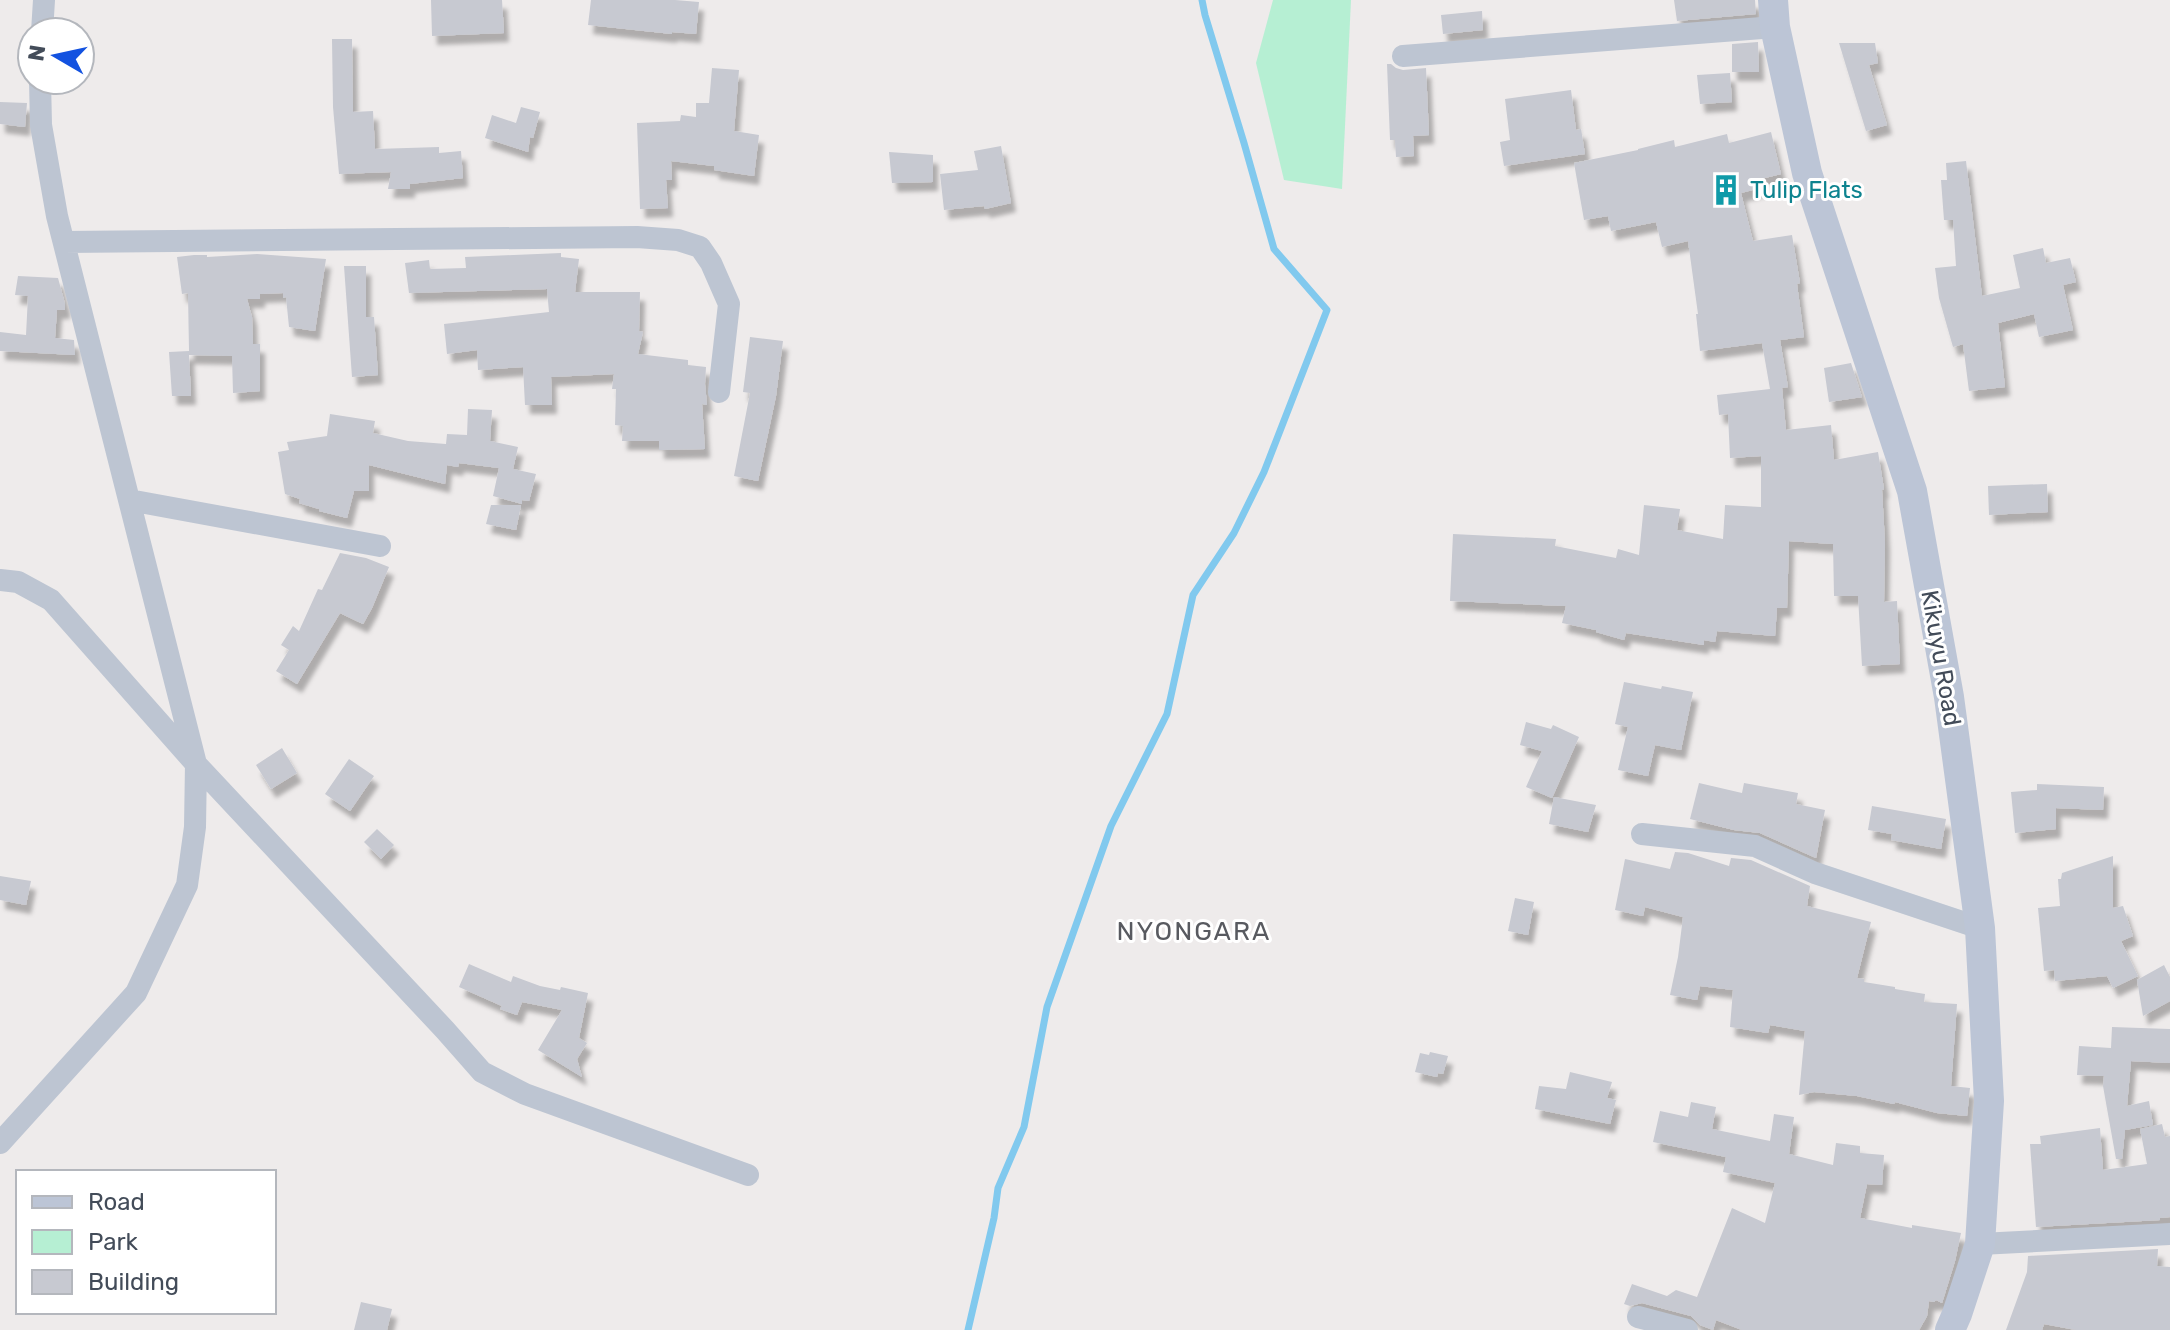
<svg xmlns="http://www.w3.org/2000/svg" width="2170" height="1330" font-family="Rubik,sans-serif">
	<defs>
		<filter id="shadow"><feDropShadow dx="5" dy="9" stdDeviation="2" flood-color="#0004"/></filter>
	</defs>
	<rect width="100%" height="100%" fill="#eeebeb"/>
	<path fill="#b6efd3" d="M 1273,0 L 1351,0 L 1342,189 L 1284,180 L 1256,63 Z"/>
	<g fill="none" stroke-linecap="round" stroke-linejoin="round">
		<path stroke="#81c9ee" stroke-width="7" d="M 968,1330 L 994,1218 L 998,1188 L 1024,1127 L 1047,1007 L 1111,826 L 1167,714 L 1193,595 L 1234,533 L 1264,472 L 1327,310 L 1274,249 L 1244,143 L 1205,15 L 1202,0"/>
	</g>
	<path fill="#c7c9d1" filter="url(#shadow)" d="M 431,0 L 502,0 L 504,33 L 432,36 Z
		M 591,0 L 675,0 L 699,2 L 696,34 L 672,32 L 672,34 L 588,25 Z
		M 1674,0 L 1755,0 L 1756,14 L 1677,21 Z
		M 1482,11 L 1483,30 L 1443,34 L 1441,15 Z
		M 332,39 L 352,39 L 353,112 L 373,111 L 375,149 L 439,147 L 439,153 L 461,151 L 463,178 L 410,184 L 410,189 L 388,189 L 391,172 L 339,174 L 333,107 Z
		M 1758,42 L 1759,72 L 1732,72 L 1732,44 Z
		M 1839,43 L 1875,43 L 1878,63 L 1869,65 L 1887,125 L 1866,131 Z
		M 1387,64 L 1391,64 L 1396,68 L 1403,70 L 1426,68 L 1429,135 L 1413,136 L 1414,156 L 1396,157 L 1395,140 L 1390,140 Z
		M 712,68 L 739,70 L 734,131 L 759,135 L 754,176 L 714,170 L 714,166 L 671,161 L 672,180 L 666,180 L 668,208 L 640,209 L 637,123 L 680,121 L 681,115 L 696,117 L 696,103 L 709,103 Z
		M 1730,73 L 1732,102 L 1700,104 L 1697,75 Z
		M 1571,90 L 1576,130 L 1581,129 L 1585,154 L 1504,166 L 1500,142 L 1510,140 L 1505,99 Z
		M 0,102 L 27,103 L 25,127 L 0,124 Z
		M 521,107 L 540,112 L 533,138 L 530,137 L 528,152 L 485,138 L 492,115 L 516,123 Z
		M 1771,132 L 1781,174 L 1761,179 L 1764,187 L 1741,193 L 1753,241 L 1792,235 L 1800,283 L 1797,284 L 1804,337 L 1780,340 L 1788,387 L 1782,388 L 1786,430 L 1831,425 L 1834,460 L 1878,452 L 1884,489 L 1882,490 L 1885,543 L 1884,602 L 1897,601 L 1900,664 L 1862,666 L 1858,596 L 1834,596 L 1833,544 L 1789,541 L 1787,608 L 1777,608 L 1775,636 L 1717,631 L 1715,642 L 1704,640 L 1704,645 L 1626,633 L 1624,640 L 1596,632 L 1596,630 L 1562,623 L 1566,606 L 1450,601 L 1453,534 L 1556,539 L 1555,546 L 1616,558 L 1618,549 L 1639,555 L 1644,505 L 1680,509 L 1677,530 L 1723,539 L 1725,505 L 1761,507 L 1761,456 L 1730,458 L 1728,414 L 1719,415 L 1717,395 L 1770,389 L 1762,343 L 1700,351 L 1696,314 L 1698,314 L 1688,241 L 1662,247 L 1656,222 L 1611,231 L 1608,216 L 1584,220 L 1574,163 L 1638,150 L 1638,149 L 1674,140 L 1675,147 L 1727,134 L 1729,143 Z
		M 1001,146 L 1011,203 L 985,209 L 984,206 L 944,210 L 940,174 L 978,170 L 974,151 Z
		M 889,152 L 933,155 L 933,182 L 892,183 Z
		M 1966,161 L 1982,296 L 2020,288 L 2013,255 L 2043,248 L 2046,263 L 2070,258 L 2076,282 L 2063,285 L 2073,330 L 2039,337 L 2034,314 L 1998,323 L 2005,387 L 1969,391 L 1963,344 L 1953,347 L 1939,298 L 1935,268 L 1956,266 L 1953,220 L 1944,220 L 1941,180 L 1947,180 L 1946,163 Z
		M 561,253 L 561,257 L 579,259 L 575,292 L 640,292 L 639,331 L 643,332 L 638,354 L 688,360 L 688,365 L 706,367 L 705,384 L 707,405 L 702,404 L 705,449 L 659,450 L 659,441 L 622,441 L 623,426 L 615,425 L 616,389 L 612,389 L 614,374 L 551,377 L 552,405 L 525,405 L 523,367 L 478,370 L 477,350 L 447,354 L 444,324 L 549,312 L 547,289 L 409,293 L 405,263 L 429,260 L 430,269 L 466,268 L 465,257 Z
		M 257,254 L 326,259 L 315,331 L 289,327 L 286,297 L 283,298 L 283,293 L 260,294 L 260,299 L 247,299 L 252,317 L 253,344 L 260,344 L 260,391 L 233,393 L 232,356 L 189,355 L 191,396 L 172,396 L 169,352 L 189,351 L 188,293 L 182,294 L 177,257 L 194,255 L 207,255 L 207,257 Z
		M 344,266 L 366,266 L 366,317 L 374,317 L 378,375 L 352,377 Z
		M 18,276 L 58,278 L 65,304 L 65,310 L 57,310 L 55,338 L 74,340 L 75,355 L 0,351 L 0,332 L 26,335 L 28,296 L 15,295 Z
		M 750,337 L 783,341 L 776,396 L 758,481 L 734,476 L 750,393 L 743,392 Z
		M 1851,363 L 1862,397 L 1829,402 L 1824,368 Z
		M 468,409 L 492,410 L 490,441 L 518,447 L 513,469 L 536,474 L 529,501 L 522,500 L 522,504 L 493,496 L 499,468 L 459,463 L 458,467 L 447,465 L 445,484 L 369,465 L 369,491 L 354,491 L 347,518 L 319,511 L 319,509 L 299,503 L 300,499 L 285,494 L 278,452 L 289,450 L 287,442 L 327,436 L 330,414 L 375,421 L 373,433 L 408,441 L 446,444 L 447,434 L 467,435 Z
		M 2047,484 L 2048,512 L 1989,515 L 1988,486 Z
		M 491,505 L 521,505 L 516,530 L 486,524 Z
		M 340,553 L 366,558 L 389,567 L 372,608 L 363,624 L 340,613 L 297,684 L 276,671 L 289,650 L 281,645 L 293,626 L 299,631 L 318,589 L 322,590 Z
		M 1624,682 L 1661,689 L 1662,686 L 1693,692 L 1681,750 L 1655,745 L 1648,776 L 1618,770 L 1628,727 L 1615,724 Z
		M 1526,722 L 1551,729 L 1553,725 L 1579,737 L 1552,798 L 1526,787 L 1542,751 L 1520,745 Z
		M 282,748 L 297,773 L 271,789 L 256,765 Z
		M 349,759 L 374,776 L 350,811 L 325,794 Z
		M 1699,783 L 1742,793 L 1744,783 L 1798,793 L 1796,804 L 1825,810 L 1816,858 L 1760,833 L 1734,830 L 1690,819 Z
		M 2037,784 L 2104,787 L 2103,810 L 2056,808 L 2056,829 L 2015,833 L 2011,792 L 2037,790 Z
		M 1554,797 L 1596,805 L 1588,832 L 1549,824 Z
		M 1872,806 L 1946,819 L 1941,849 L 1891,840 L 1892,834 L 1868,830 Z
		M 377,829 L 394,845 L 381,859 L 364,842 Z
		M 1675,852 L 1688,853 L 1729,866 L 1731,858 L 1751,860 L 1810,886 L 1807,906 L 1871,922 L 1857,978 L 1864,979 L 1864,982 L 1895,987 L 1895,989 L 1925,994 L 1924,1002 L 1957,1004 L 1951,1086 L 1970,1088 L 1967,1116 L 1937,1113 L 1895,1102 L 1894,1104 L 1857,1096 L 1814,1092 L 1799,1095 L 1805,1031 L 1770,1025 L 1768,1033 L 1730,1027 L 1733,990 L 1700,986 L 1697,1000 L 1670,995 L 1678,957 L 1683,917 L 1645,907 L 1643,916 L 1615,910 L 1625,859 L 1670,869 Z
		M 2113,856 L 2113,908 L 2123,906 L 2133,936 L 2121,941 L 2138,976 L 2113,988 L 2107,976 L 2055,981 L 2054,970 L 2044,971 L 2038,908 L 2060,906 L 2058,879 L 2061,879 L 2062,873 Z
		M 0,876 L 31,881 L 26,905 L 0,900 Z
		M 1515,898 L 1534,902 L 1528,935 L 1508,931 Z
		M 469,964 L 511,982 L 513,976 L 540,986 L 560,990 L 561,987 L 588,993 L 579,1038 L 587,1043 L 577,1059 L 582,1077 L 538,1050 L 562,1010 L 522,1002 L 517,1015 L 500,1009 L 502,1006 L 459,987 Z
		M 2164,965 L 2170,977 L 2170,1001 L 2143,1016 L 2137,980 Z
		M 2112,1027 L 2170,1029 L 2170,1063 L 2131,1061 L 2127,1106 L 2149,1101 L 2153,1125 L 2125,1130 L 2122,1159 L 2116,1159 L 2103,1086 L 2104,1076 L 2077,1075 L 2079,1046 L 2111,1048 Z
		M 1430,1052 L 1448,1056 L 1443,1074 L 1438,1073 L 1437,1077 L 1415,1072 L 1420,1053 L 1429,1055 Z
		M 1570,1072 L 1612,1082 L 1607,1098 L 1616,1100 L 1610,1124 L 1535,1109 L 1539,1086 L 1566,1089 Z
		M 1691,1102 L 1716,1107 L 1712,1129 L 1770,1141 L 1774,1114 L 1794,1117 L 1789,1154 L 1833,1165 L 1836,1143 L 1860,1146 L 1860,1153 L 1884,1155 L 1882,1185 L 1867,1184 L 1860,1218 L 1912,1228 L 1912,1225 L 1961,1233 L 1955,1261 L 1942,1303 L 1936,1300 L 1934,1302 L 1929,1301 L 1927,1316 L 1919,1330 L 1742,1330 L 1716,1320 L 1713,1330 L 1700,1325 L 1691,1316 L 1642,1303 L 1630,1306 L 1624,1304 L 1632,1284 L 1667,1296 L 1676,1290 L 1697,1297 L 1732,1208 L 1765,1223 L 1775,1183 L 1723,1172 L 1726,1157 L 1653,1142 L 1660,1111 L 1688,1117 Z
		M 2162,1124 L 2165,1137 L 2170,1136 L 2170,1217 L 2160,1218 L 2160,1220 L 2036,1227 L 2030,1144 L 2041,1144 L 2040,1136 L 2100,1128 L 2103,1170 L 2147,1164 L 2140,1129 Z
		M 2158,1249 L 2157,1266 L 2170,1267 L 2170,1330 L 2076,1330 L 2044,1324 L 2042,1330 L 2006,1330 L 2027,1272 L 2028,1256 Z
		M 361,1302 L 392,1309 L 387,1330 L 354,1330 Z"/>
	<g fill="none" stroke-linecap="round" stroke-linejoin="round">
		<path stroke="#bdc5d2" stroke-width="22" d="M 42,32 L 44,0
			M 1403,56 L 1775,27
			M 64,242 L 637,237 L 678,240 L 700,247 L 711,263 L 729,304 L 719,392
			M 129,500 L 380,546
			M 0,580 L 18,582 L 51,600 L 196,764 L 445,1030 L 482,1072 L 525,1094 L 748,1175
			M 1642,834 L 1755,846 L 1815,873 L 1980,928
			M 0,1143 L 136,993 L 187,885 L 195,827 L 196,764 L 57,216 L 41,125 L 40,80
			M 1980,1244 L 2170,1234
			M 1638,1317 L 1687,1330"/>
		<path stroke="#bcc5d6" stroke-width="30" d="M 1773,0 L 1775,27 L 1807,173 L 1912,491 L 1949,697 L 1980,928 L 1989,1101 L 1980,1244 L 1957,1314 L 1950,1330"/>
	</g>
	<defs>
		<symbol id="building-bare" viewBox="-9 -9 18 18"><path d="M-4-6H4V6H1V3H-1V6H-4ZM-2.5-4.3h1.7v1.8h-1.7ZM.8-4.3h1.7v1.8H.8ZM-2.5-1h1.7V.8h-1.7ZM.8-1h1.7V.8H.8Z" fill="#0f9aa8" stroke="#fff" stroke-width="2.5" paint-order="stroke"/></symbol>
	</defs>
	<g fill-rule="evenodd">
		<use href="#building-bare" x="1704" y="168" width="44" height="44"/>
	</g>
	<g text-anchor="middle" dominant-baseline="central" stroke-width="6" stroke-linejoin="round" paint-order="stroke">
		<g font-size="24" fill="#0d838f" stroke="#fff" text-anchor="start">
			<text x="1750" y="190">Tulip Flats</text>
		</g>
		<g font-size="24" fill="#434c59" stroke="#fff">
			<text transform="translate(1941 658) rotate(80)">Kikuyu Road</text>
		</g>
		<g font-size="26" letter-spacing="2" fill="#585a60" stroke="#fff">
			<text x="1194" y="931">NYONGARA</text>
		</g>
	</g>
	<rect x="16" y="1170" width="260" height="144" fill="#ffffff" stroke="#b4b7bd" stroke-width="2"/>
	<rect x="32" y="1196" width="40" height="12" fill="#bcc5d6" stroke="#b4b7bd" stroke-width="2"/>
	<text x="88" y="1210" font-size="24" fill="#434c59">Road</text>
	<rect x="32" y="1230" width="40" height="24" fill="#b6efd3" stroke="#b4b7bd" stroke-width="2"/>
	<text x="88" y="1250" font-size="24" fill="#434c59">Park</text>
	<rect x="32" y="1270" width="40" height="24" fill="#c7c9d1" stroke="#b4b7bd" stroke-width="2"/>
	<text x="88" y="1290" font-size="24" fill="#434c59">Building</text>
	<g transform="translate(56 56) rotate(279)"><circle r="38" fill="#ffffff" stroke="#b4b7bd" stroke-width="2"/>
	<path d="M0-6L14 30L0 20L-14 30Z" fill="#1352e0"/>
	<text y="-12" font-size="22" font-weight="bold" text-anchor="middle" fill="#434c59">N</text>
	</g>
</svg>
